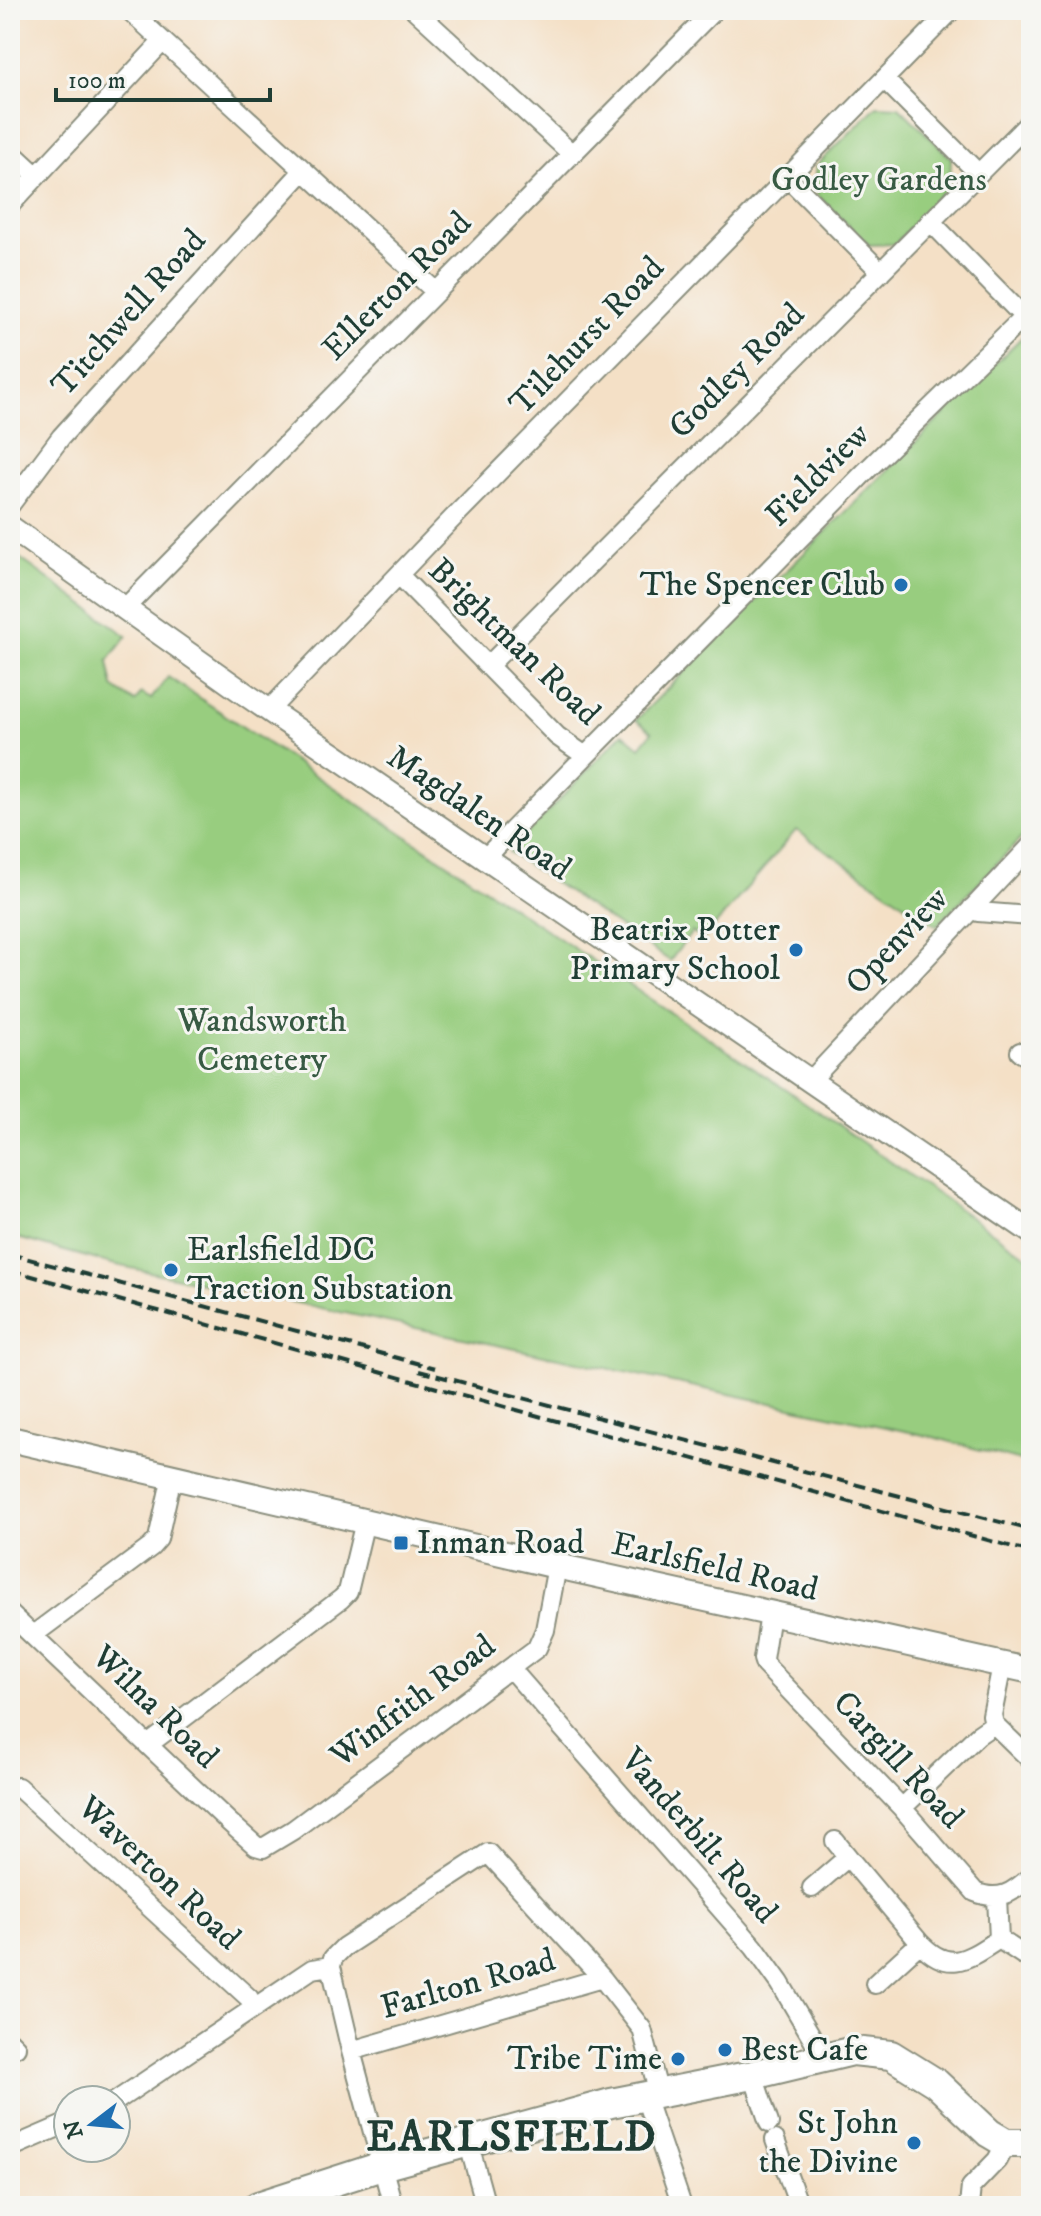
<svg xmlns="http://www.w3.org/2000/svg" width="1041" height="2216" font-family="'IM FELL DW Pica',serif">
	<rect width="100%" height="100%" fill="#f6f6f2"/>
	<filter id="ink" filterUnits="userSpaceOnUse"><feTurbulence type="fractalNoise" baseFrequency=".0125" numOctaves="2"/><feDisplacementMap in="SourceGraphic" scale="16" xChannelSelector="R" yChannelSelector="G"/><feConvolveMatrix kernelMatrix="1 2 1 2 8 2 1 2 1" color-interpolation-filters="sRGB"/></filter>
	<filter id="wash" filterUnits="userSpaceOnUse"><feTurbulence type="fractalNoise" baseFrequency=".006" numOctaves="4" result="noise"/><feDisplacementMap in="SourceGraphic" scale="32" xChannelSelector="R" yChannelSelector="G"/><feGaussianBlur stdDeviation="1.8" result="paint"/><feColorMatrix in="noise" values="0 0 0 0 0 0 0 0 0 0 0 0 0 0 0 0 0 1.4 0 .05"/><feComposite in="paint" operator="in"/></filter>
	<g filter="url(#wash)">
		<rect width="100%" height="100%" fill="#f4e0c6"/>
		<path fill="#98cd7f" stroke="#5c855a" stroke-width="2" d="M 877,106 L 899,107 L 951,158 L 950,183 L 895,244 L 869,245 L 817,195 L 816,166 Z
			M 1031,328 L 1031,828 L 937,926 L 796,830 L 703,940 L 692,932 L 670,961 L 509,852 L 623,733 L 640,747 L 652,732 L 636,720 Z
			M 10,551 L 127,636 L 108,661 L 113,687 L 135,702 L 141,693 L 151,699 L 168,677 L 797,1097 L 1031,1259 L 1031,1464 L 933,1437 L 112,1264 L 10,1236 Z"/>
	</g>
	<g filter="url(#ink)">
		<g fill="none" stroke-linecap="round" stroke-linejoin="round">
			<defs>
				<path id="minor" d="M 129,10 L 436,292
					M 415,10 L 572,154
					M 884,79 L 978,173
					M 10,151 L 37,176
					M 788,178 L 881,272
					M 10,205 L 163,41
					M 930,221 L 1024,317
					M 10,505 L 61,437 L 303,171
					M 399,575 L 557,736 L 584,755
					M 125,608 L 714,10
					M 489,665 L 1031,121
					M 269,710 L 452,519 L 952,10
					M 487,859 L 490,853 L 865,472 L 1031,310
					M 972,908 L 978,912 L 1031,916
					M 1020,1052 L 1031,1059
					M 811,1080 L 1031,846
					M 10,1614 L 229,1822 L 256,1846 L 263,1848 L 293,1830 L 537,1648 L 545,1630 L 557,1566
					M 770,1614 L 763,1659 L 765,1665 L 902,1808 L 975,1892 C 999,1902 1013,1893 1031,1876
					M 33,1635 L 151,1547 L 158,1539 L 172,1476
					M 1002,1665 L 992,1715 L 994,1724 L 1031,1760
					M 510,1668 L 754,1947 L 780,1983 L 823,2056
					M 149,1744 L 341,1599 L 348,1592 L 365,1521
					M 18,1787 L 249,1998 L 254,2007
					M 902,1808 L 978,1735 L 994,1724
					M 835,1841 L 848,1857
					M 812,1888 L 848,1857 L 920,1943
					M 997,1897 L 999,1939
					M 331,1966 L 351,2051
					M 875,1984 L 920,1943 C 950,1975 969,1958 999,1939 L 1031,1960
					M 10,2041 L 16,2047
					M 753,2075 L 769,2123
					M 645,2097 L 682,2206
					M 116,2101 L 312,1969 L 331,1966 L 333,1958 L 344,1947 L 488,1853 L 602,1978 L 642,2029 L 659,2094
					M 775,2140 L 799,2206
					M 468,2141 L 486,2206
					M 10,2148 L 68,2123
					M 393,2206 L 351,2051 L 602,1978
					M 969,2206 L 971,2187 L 997,2160 L 1006,2143"/>
				<path id="tertiary" d="M 10,527 L 248,696 L 1031,1232"/>
				<path id="secondary" d="M 10,1439 L 557,1566 L 1031,1671"/>
				<path id="primary" d="M 258,2206 L 382,2166 L 611,2103 L 753,2075 L 853,2051 L 891,2055 L 936,2083 L 989,2133 L 1006,2143 L 1031,2143"/>
			</defs>
			<use href="#minor" stroke="#8a8e7d" stroke-width="22"/>
			<use href="#tertiary" stroke="#8a8e7d" stroke-width="26"/>
			<use href="#secondary" stroke="#8a8e7d" stroke-width="28"/>
			<use href="#primary" stroke="#8a8e7d" stroke-width="32"/>
			<use href="#minor" stroke="#fff" stroke-width="18"/>
			<use href="#tertiary" stroke="#fff" stroke-width="22"/>
			<use href="#secondary" stroke="#fff" stroke-width="24"/>
			<use href="#primary" stroke="#fff" stroke-width="28"/>
			<path stroke="#1f3d34" stroke-width="4" stroke-dasharray="12 6" stroke-linecap="butt" d="M 10,1254 L 435,1368
				M 10,1270 L 1031,1552
				M 419,1371 L 1031,1530"/>
		</g>
	</g>
	<g fill="#1f6fb2" stroke="#f6f6f2" stroke-width="3">
		<circle cx="901" cy="585" r="8"/>
		<circle cx="796" cy="950" r="8"/>
		<circle cx="171" cy="1270" r="8"/>
		<rect x="393" y="1535" width="16" height="16" rx="4"/>
		<circle cx="725" cy="2050" r="8"/>
		<circle cx="678" cy="2059" r="8"/>
		<circle cx="914" cy="2143" r="8"/>
	</g>
	<g text-anchor="middle" dominant-baseline="central" stroke-width="6" stroke-linejoin="round" paint-order="stroke">
		<g font-size="34" fill="#375a43" stroke="#f6f6f2">
			<text x="879" y="180">Godley Gardens</text>
			<text x="262" y="1021">Wandsworth<tspan x="262" dy="39">Cemetery</tspan></text>
		</g>
		<g font-size="34" fill="#1f3d34" stroke="#f6f6f2">
			<text transform="translate(397 286) rotate(-45)">Ellerton Road</text>
			<text transform="translate(129 313) rotate(-48)">Titchwell Road</text>
			<text transform="translate(587 336) rotate(-46)">Tilehurst Road</text>
			<text transform="translate(737 371) rotate(-45)">Godley Road</text>
			<text transform="translate(818 475) rotate(-45)">Fieldview</text>
			<text transform="translate(514 642) rotate(44)">Brightman Road</text>
			<text transform="translate(479 813) rotate(34)">Magdalen Road</text>
			<text transform="translate(897 941) rotate(-47)">Openview</text>
			<text transform="translate(715 1567) rotate(13)">Earlsfield Road</text>
			<text transform="translate(413 1701) rotate(-37)">Winfrith Road</text>
			<text transform="translate(155 1707) rotate(44)">Wilna Road</text>
			<text transform="translate(898 1760) rotate(47)">Cargill Road</text>
			<text transform="translate(699 1836) rotate(49)">Vanderbilt Road</text>
			<text transform="translate(159 1873) rotate(43)">Waverton Road</text>
			<text transform="translate(468 1984) rotate(-16)">Farlton Road</text>
		</g>
		<g font-size="34" fill="#1f3d34" stroke="#f6f6f2" text-anchor="end">
			<text x="885" y="585">The Spencer Club</text>
			<text x="780" y="930">Beatrix Potter<tspan x="780" dy="39">Primary School</tspan></text>
			<text x="187" y="1250" text-anchor="start">Earlsfield DC<tspan x="187" dy="39">Traction Substation</tspan></text>
			<text x="417" y="1543" text-anchor="start">Inman Road</text>
			<text x="741" y="2050" text-anchor="start">Best Cafe</text>
			<text x="662" y="2059">Tribe Time</text>
			<text x="898" y="2123">St John<tspan x="898" dy="39">the Divine</tspan></text>
		</g>
		<g font-size="42" font-weight="bold" letter-spacing="2" fill="#1f3d34" stroke="#f6f6f2">
			<text x="512" y="2138">EARLSFIELD</text>
		</g>
	</g>
	<rect width="1041" height="2216" fill="none" stroke="#f6f6f2" stroke-width="40"/>
	<g transform="translate(92 2124) rotate(254)"><circle r="38" fill="#f6f6f2" stroke="#a0aca6" stroke-width="2"/>
	<path d="M0-6L14 30L0 20L-14 30Z" fill="#1f6fb2"/>
	<text y="-12" font-size="22" font-weight="bold" text-anchor="middle" fill="#1f3d34">N</text>
	</g>
	<path d="M56 88v12h214v-12" fill="none" stroke="#1f3d34" stroke-width="4"/>
	<text x="68" y="88" font-size="24" fill="#1f3d34" stroke="#f6f6f2" stroke-width="6" paint-order="stroke">100 m</text>
</svg>
